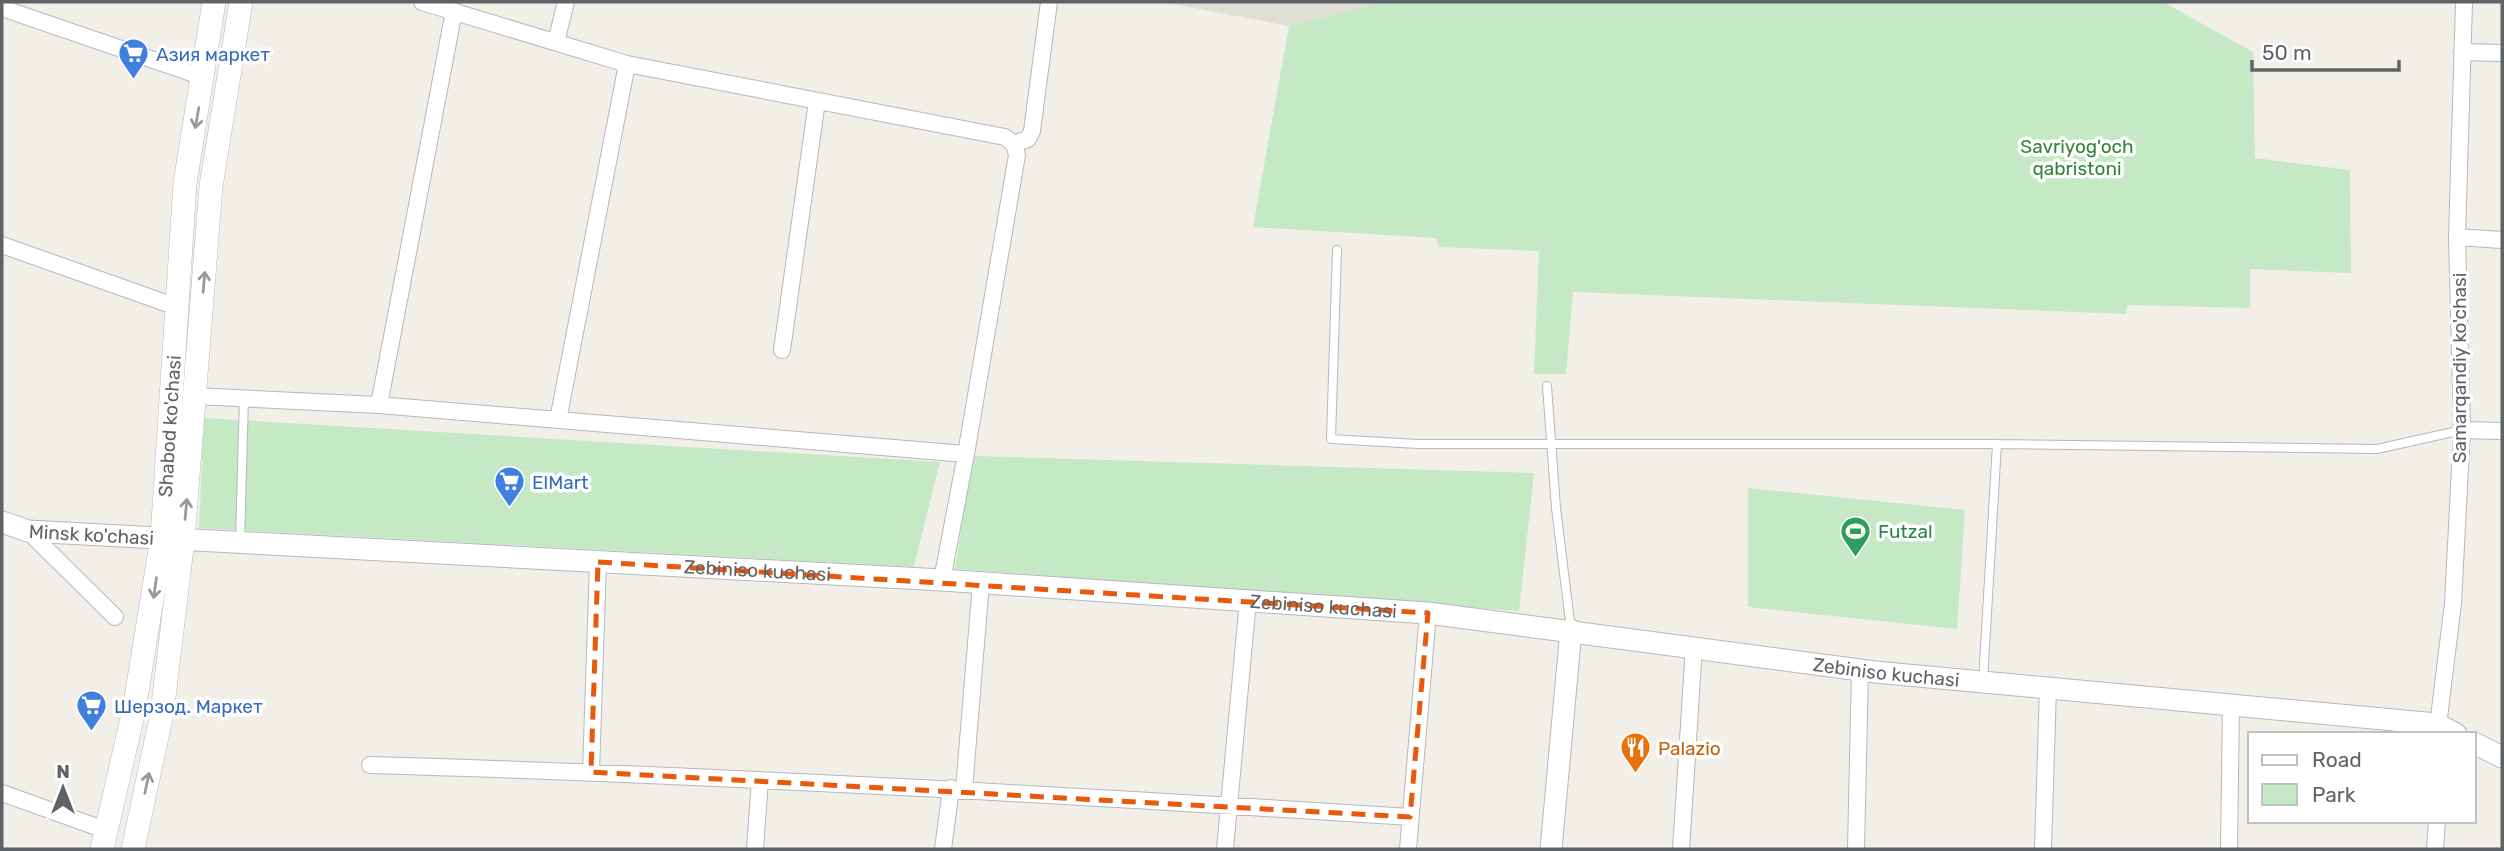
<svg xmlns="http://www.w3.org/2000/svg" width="2504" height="851" font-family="Rubik,sans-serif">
	<rect width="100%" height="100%" fill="#f1efe8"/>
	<path fill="#e1ded6" d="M 1162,2 L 1382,2 L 1289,26 Z"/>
	<path fill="#c5e8c5" d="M 1382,2 L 2163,2 L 2253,52 L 2255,158 L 2350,170 L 2351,273 L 2250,269 L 2250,308 L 2127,305 L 2126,314 L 1573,292 L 1566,374 L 1534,374 L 1539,251 L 1439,247 L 1436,238 L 1253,227 L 1289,26 Z
		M 204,418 L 940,462 L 914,567 L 199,528 Z
		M 975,456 L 1534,473 L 1519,611 L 955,569 L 971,466 Z
		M 1748,488 L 1965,510 L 1957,629 L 1748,607 Z"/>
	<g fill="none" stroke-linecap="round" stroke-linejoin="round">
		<defs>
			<path id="service" d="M 1337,250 L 1331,439 L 1418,444 L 1997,444 L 2377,449 L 2462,430
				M 1547,386 L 1556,508 L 1571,630
				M 240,542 L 244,398
				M 1983,681 L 1997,444"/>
			<path id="minor" d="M 422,2 L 627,64 L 1005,137 L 1014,144 L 1017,155 L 966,454 L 942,580
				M 2,8 L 203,77
				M 556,42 L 566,2
				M 2462,52 L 2502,53
				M 1014,144 L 1028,139 L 1032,131 L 1049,2
				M 2457,237 L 2502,240
				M 2,245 L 177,307
				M 782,350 L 817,101
				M 195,396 L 379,405 L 966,454
				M 379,405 L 454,11
				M 558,420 L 627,64
				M 2462,430 L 2502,431
				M 28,531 L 115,617
				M 2437,734 L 2453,603 L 2462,430 L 2457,237 L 2464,2
				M 370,765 C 717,775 1063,795 1410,817
				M 591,772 L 598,562
				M 964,789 L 981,583
				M 2,793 L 108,831
				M 755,849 L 760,780
				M 943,849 L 951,788
				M 1225,849 L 1248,600
				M 1408,849 L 1428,613
				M 1681,849 L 1694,647
				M 1856,849 L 1860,669
				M 2043,849 L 2048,687
				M 2229,849 L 2231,704
				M 2435,849 L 2437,821"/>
			<g id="tertiary">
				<path id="s1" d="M 2,522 L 28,531 L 942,580 L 1428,613 L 1875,672 L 2437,724 L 2456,734"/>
				<path d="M 2474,743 L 2502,757"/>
				<path d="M 1551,849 L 1571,630"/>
			</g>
			<g id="secondary">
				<path id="s2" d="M 102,849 L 134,710 L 162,538 L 185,183 L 214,2"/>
				<path d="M 133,849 L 162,713 L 183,539 L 211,186 L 241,2"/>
			</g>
		</defs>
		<use href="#service" stroke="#b5b8bc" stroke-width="10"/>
		<use href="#minor" stroke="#b5b8bc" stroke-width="18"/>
		<use href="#tertiary" stroke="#b5b8bc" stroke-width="23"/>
		<use href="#secondary" stroke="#b6babf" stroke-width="24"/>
		<use href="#service" stroke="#fff" stroke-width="8"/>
		<use href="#minor" stroke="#fff" stroke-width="16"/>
		<use href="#tertiary" stroke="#fff" stroke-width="21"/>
		<use href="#secondary" stroke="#fff" stroke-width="23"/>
	</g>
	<defs><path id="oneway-shaft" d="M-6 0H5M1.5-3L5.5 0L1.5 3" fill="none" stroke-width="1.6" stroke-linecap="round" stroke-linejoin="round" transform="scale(1.75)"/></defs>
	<g stroke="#979a9d">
		<use href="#oneway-shaft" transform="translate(197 118) rotate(100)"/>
		<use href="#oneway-shaft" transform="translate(204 282) rotate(-85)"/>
		<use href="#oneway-shaft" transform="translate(186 509) rotate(-85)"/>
		<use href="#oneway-shaft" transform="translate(155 588) rotate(98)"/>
		<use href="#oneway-shaft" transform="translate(147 783) rotate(-78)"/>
	</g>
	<path fill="none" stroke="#e8590c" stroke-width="5" stroke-dasharray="14 9" stroke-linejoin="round" d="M 598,562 L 1428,613 L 1410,817 L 591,772 Z"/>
	<defs>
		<symbol id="supermarket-pin" viewBox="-11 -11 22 30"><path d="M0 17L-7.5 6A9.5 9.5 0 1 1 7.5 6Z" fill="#3f7fe0" stroke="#fff"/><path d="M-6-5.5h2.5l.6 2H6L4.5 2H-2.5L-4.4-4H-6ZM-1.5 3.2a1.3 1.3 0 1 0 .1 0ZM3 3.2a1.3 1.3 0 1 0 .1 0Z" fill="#fff"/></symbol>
		<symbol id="stadium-pin" viewBox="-11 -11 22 30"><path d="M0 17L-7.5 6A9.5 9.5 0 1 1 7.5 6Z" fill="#2e9e5b" stroke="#fff"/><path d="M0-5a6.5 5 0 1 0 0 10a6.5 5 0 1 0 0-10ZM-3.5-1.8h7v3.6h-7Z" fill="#fff"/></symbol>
		<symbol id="restaurant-pin" viewBox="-11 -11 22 30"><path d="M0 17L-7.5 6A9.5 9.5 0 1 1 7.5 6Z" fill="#e8710a" stroke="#fff"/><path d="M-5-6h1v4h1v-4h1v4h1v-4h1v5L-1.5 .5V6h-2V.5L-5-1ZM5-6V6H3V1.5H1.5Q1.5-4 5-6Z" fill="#fff"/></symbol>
	</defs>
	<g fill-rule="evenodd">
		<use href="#supermarket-pin" x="116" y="36" width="35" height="47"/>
		<use href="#supermarket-pin" x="492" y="464" width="35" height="47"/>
		<use href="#stadium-pin" x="1838" y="514" width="35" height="47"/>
		<use href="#supermarket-pin" x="74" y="688" width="35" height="47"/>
		<use href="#restaurant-pin" x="1618" y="730" width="35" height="47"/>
	</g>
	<g text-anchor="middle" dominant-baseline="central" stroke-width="7" stroke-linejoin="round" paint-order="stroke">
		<g font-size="19" fill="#366cbe" stroke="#fff" text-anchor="start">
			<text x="156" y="54">Азия маркет</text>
			<text x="532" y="482">ElMart</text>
			<text x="114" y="706">Шерзод. Маркет</text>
		</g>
		<g font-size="19" fill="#348238" stroke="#fff">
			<text x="2077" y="146">Savriyog'och<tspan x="2077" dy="22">qabristoni</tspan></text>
		</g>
		<g font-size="19" fill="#5f6368" stroke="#fff">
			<text transform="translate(2459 368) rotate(-90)">Samarqandiy ko'chasi</text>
			<text stroke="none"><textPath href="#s2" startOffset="429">Shabod ko'chasi</textPath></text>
			<text stroke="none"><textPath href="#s1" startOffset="91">Minsk ko'chasi</textPath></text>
			<text stroke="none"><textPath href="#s1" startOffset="758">Zebiniso kuchasi</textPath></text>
			<text stroke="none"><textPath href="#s1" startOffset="1325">Zebiniso kuchasi</textPath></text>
			<text stroke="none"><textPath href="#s1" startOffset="1892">Zebiniso kuchasi</textPath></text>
		</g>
		<g font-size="19" fill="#27864d" stroke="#fff" text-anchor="start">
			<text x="1878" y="531">Futzal</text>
		</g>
		<g font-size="19" fill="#c56008" stroke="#fff" text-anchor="start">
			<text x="1658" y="748">Palazio</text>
		</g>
	</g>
	<rect width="2504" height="851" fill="none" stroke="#5f6368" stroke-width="7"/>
	<rect x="2248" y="732" width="228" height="91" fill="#ffffff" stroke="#bfc1c3" stroke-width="2"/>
	<rect x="2262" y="755" width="35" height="10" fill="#ffffff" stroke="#bfc1c3" stroke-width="2"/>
	<text x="2312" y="767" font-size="21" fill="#5f6368">Road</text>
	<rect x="2262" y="784" width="35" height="21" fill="#c5e8c5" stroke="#bfc1c3" stroke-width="2"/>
	<text x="2312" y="802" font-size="21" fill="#5f6368">Park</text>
	<g transform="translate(63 788)" stroke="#ffffff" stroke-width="5" paint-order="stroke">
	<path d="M0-5L12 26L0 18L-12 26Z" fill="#5f6368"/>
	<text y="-10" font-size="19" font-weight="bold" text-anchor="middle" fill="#5f6368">N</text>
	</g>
	<path d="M2252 60v10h147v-10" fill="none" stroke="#5f6368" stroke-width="3.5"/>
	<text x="2262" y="60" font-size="21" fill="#5f6368" stroke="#ffffff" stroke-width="5" paint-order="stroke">50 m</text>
</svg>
